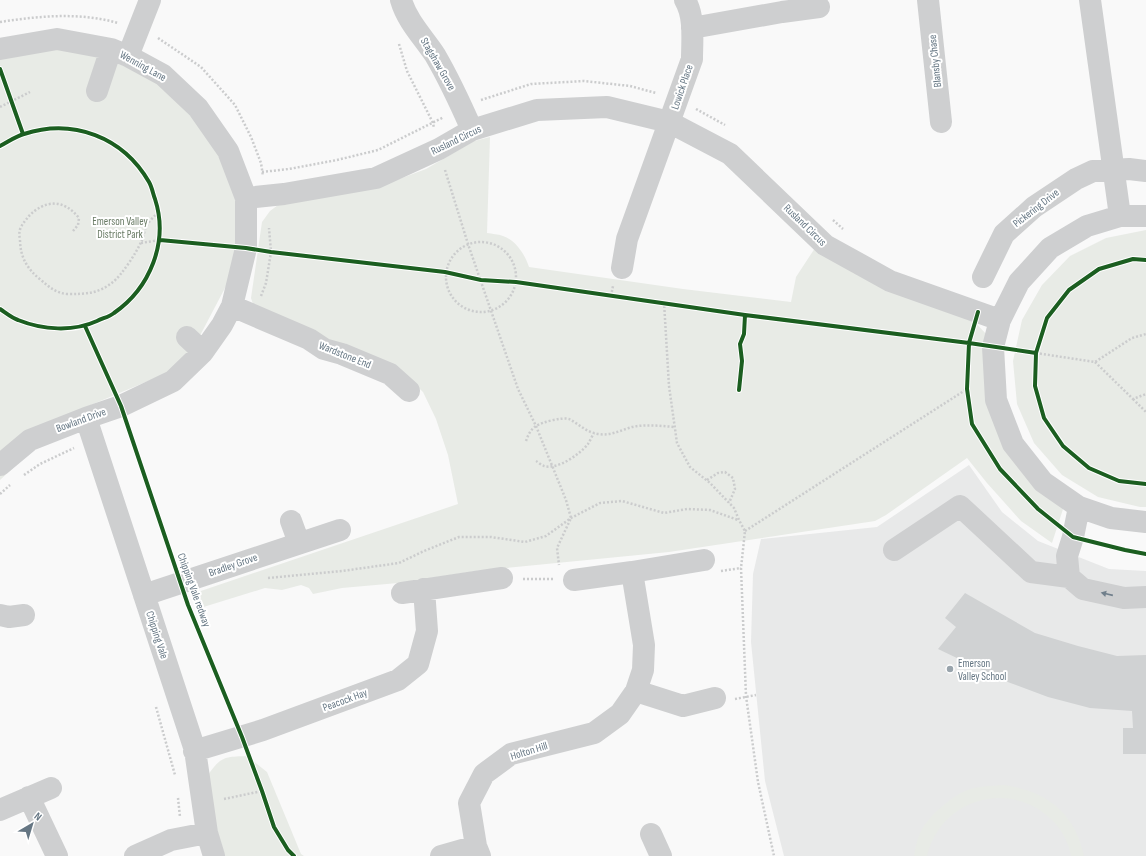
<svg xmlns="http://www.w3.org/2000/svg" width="1146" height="856" font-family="'Sofia Sans Condensed',sans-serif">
	<rect width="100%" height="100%" fill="#f9f9f9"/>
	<path fill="#e8e9e9" d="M 969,465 L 1002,512 L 1038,541 L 1109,569 L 1146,571 L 1146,856 L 784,856 L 765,781 L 751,642 L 753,574 L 761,539 L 877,527 Z"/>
	<path fill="#e8ebe6" d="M 57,39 L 161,81 L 228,151 L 246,248 L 184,366 L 74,412 L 0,480 L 0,52 Z
		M 490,137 L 487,233 C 492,234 498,234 503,236 C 515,240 525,254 529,267 L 683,289 L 791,302 L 796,277 L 815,248 L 970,317 L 987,335 L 990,406 L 1064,506 L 1052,543 L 1021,521 L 987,483 L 967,458 L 886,515 L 875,521 L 669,552 L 476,571 L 398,583 L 342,588 L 313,594 L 309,588 L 301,585 L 282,590 L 265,588 L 197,609 L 192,594 L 458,504 L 448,455 L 436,419 L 423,392 L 403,373 L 254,307 L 251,298 L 262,222 L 270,211 L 278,205 L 375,188 L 426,169 L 474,141 Z
		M 1146,230 L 1146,507 L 1140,507 L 1098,497 L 1062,475 L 1034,443 L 1017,404 L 1013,361 L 1022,320 L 1042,285 L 1070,256 L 1106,238 Z
		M 247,756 L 267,772 L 301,854 L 304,856 L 225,856 L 217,830 L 208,775 C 221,756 225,757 247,756 Z
		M 1004,785 C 1047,791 1075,813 1084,856 L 1071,856 C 1069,844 1063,832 1055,823 C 1014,778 941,797 927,856 L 914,856 C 916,844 919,831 927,822 C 935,811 952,797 965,791 C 977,786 991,786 1004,785 Z"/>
	<path fill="#d0d2d3" d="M 965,593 L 1035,633 L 1078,646 L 1117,656 L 1146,655 L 1146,754 L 1123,754 L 1123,728 L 1133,728 L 1132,711 L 1090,708 L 1048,697 L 1005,681 L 938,649 L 956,627 L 945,618 Z"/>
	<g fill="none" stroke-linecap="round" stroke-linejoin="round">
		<path stroke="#cbcccd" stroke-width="2.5" stroke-dasharray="2 2" stroke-linecap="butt" d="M 0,22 C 39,16 80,12 118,23
			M 158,38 L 201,67 L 235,105 L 251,137 L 261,163 L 263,176
			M 399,44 L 407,71 L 433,123 L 434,128
			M 481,100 L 531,84 L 584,81 L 630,86 L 656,93
			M 0,107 L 30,92
			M 696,109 L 725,125
			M 445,170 L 468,244 L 518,389 L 536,426 L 566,500 L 571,518 L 557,548 L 559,565
			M 262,172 L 289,169 L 337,160 L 378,150 L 444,117
			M 833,220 L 843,229
			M 73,231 L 78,225 L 79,218 C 64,199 45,199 28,217 C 26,220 23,223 21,227 C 19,231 19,235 20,239 C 20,257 27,269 41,280 C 49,287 56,293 67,294 C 86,294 98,294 113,282 C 121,276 137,252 141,242 C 144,237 144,230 147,225 C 150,220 155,216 159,211
			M446 277a35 35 0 1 1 70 0a35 35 0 1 1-70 0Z
			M 141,243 L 160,240
			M 261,296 L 266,283 L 271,252 L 269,228
			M 611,296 L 613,286
			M 664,302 L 669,386 L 677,443 L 690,467 L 710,483 L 734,508 L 739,520 L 745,531 L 741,568 L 746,696 L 758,782 L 774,856
			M 1036,353 L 1095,362 L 1132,338 L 1146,334
			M 1095,362 L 1133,399 L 1146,394
			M 1133,399 L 1146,412
			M 526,441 C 528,435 531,429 536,426 C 542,422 562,417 569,419 C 579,424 587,433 599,434 C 611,436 621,430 632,427 C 646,424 661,426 675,427
			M 536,461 C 538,462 541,465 544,466 C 558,470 580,454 588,444 C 590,441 592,436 594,433
			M 24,475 L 40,464 L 74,448
			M 707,480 L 718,473 L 725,472 L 733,478 L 735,489 L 729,503
			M 0,494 L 10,485
			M 745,531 L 967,389
			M 721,571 L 741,568
			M 268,578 L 342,571 L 399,563 L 424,551 L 459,537 L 491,537 L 525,542 L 546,536 L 571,518 L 600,503 L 622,501 L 664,513 L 687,509 L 710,510 L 738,520
			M 523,579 L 554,579
			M 735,699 L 756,695
			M 156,707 L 175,775
			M 178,798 L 180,817
			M 224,799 L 262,791"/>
		<path stroke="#cecfd0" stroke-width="22" d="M 401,0 C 407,21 423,37 435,55 C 449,79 461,105 472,130
			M 928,0 L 941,122
			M 1090,0 L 1120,216
			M 692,28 L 782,12 L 819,7
			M 0,49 L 57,39 L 111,49 L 128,56 L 163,75 L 198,108 L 228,151 L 246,198 L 246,248 L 232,306 L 222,325 L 203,352 L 173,381 L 121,406 L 86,418 L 30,440 L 0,465
			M 128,56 L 150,0
			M 97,91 L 111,49
			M 246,198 L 284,194 L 376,178 L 439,149 L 472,130 L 537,110 L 607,107 L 669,122 L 730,154 L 825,245 L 890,281 L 1000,320
			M 1146,216 L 1120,216 L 1087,226 L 1050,248 L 1019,282 L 1000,320 L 993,347 L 996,400 L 1013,444 L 1043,482 L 1079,507 L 1111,518 L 1146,522
			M 622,268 L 627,239 L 692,59 C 692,40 695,17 685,0
			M 983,277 L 1004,234 L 1034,207 L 1076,179 L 1093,171 L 1129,169 L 1146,171
			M 232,306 L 309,339 L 324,349 L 342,354 L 390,374 L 409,391
			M 187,337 L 203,352
			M 86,418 L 195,750 L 207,833 L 214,856
			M 1079,507 L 1073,537 L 1067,556 L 1069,577 L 1083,589 L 1124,598 L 1146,597
			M 291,521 L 299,543
			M 894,550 L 960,506 L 1031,572 L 1069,577
			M 574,580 L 632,572 L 704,560
			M 402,593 L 502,578
			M 144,595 L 340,530
			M 0,615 L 9,617 L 24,615
			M 636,691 L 683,706 L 715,698
			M 194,751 L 263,730 L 398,680 L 418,664 L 427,631 L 424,589
			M 29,797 L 57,856
			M 0,810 L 51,788
			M 651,834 L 661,856
			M 135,856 L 171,840 L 207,833
			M 441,856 L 476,846
			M 480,856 L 476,846 L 469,803 L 484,774 L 511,754 L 594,733 L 620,714 L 636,691 L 643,670 L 644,645 L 632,572"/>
		<defs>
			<path id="cycleway" d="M 0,69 L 23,134
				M 0,146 C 8,142 16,136 24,134 C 73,118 123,137 149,182 C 152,187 153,194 155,199 C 169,242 150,288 114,313 C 109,317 103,318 97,321 C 73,332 43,330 18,320 C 12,318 6,313 0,309
				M 160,240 L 246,248 L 271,252 L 445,272 L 481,280 L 516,282 L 745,315 L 969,343 L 1036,353
				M 1146,260 L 1133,259 L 1099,269 L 1069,290 L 1047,318 L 1036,353 L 1035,386 L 1044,418 L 1063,446 L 1089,468 L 1119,481 L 1146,484
				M 978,312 L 969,343 L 967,389 L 972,424 L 1000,469 L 1038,509 L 1073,537 L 1125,550 L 1146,554
				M 85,326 L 121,406 L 188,605 L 242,737 L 262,791 L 274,827 L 288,850 L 294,856
				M 739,390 L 742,361 L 740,344 L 744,334 L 745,315"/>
		</defs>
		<use href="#cycleway" stroke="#fff" stroke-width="6"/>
		<use href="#cycleway" stroke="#1b5e20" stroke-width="4"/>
	</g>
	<defs><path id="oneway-solid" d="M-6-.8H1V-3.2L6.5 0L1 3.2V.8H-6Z"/></defs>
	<use fill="#707f8b" href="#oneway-solid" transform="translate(1107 594) rotate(-167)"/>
	<circle fill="#99a4ac" stroke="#fff" stroke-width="1.5" cx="950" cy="669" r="4"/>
	<g text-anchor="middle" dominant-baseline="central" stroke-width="4" stroke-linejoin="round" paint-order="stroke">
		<g font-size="11" fill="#657683" stroke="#fff">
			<text transform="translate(935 61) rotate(-96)">Blansby Chase</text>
			<text transform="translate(438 64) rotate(60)">Stagshaw Grove</text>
			<text transform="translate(143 66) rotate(29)">Wenning Lane</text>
			<text transform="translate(682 87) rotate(-71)">Lowick Place</text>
			<text transform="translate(456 140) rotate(-26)">Rusland Circus</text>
			<text transform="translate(1036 208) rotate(-38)">Pickering Drive</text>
			<text transform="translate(805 225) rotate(44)">Rusland Circus</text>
			<text transform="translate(345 355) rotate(22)">Wardstone End</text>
			<text transform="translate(81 420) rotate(-20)">Bowland Drive</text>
			<text transform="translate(233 565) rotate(-19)">Bradley Grove</text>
			<text transform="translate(194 590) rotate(70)">Chipping Vale redway</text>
			<text transform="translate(157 635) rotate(72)">Chipping Vale</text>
			<text transform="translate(345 700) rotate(-20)">Peacock Hay</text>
			<text transform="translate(529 751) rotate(-17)">Holton Hill</text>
		</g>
		<g font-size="11" fill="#687a64" stroke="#fff">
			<text x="120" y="221">Emerson Valley<tspan x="120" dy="13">District Park</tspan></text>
		</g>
		<g font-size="11" fill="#657683" stroke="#fff" text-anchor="start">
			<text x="958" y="663">Emerson<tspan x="958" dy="13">Valley School</tspan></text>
		</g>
	</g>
	<g transform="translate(32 824) rotate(38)" stroke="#ffffff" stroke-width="3" paint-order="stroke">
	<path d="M0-3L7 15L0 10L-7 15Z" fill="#657683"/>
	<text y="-6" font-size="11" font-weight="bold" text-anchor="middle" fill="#657683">N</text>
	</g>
</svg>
